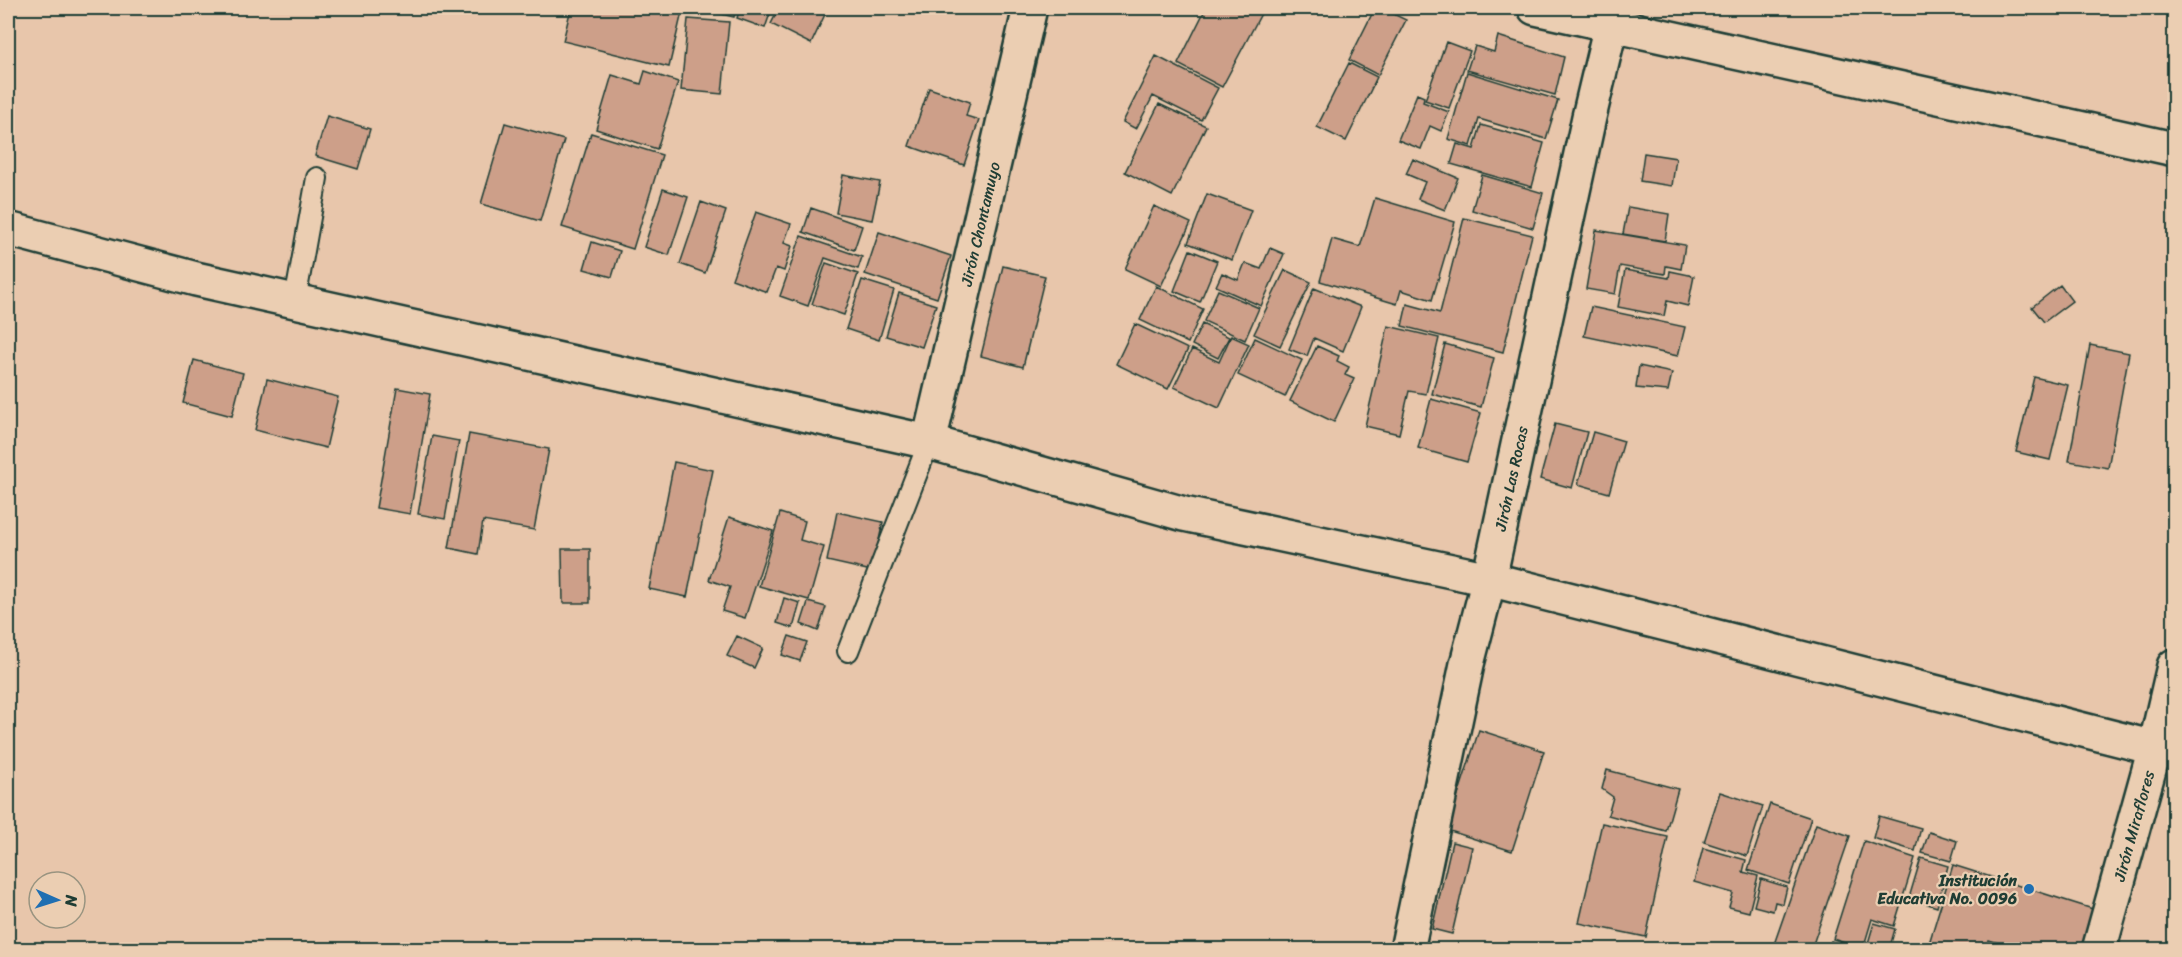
<svg xmlns="http://www.w3.org/2000/svg" width="2182" height="957" font-family="Sriracha,sans-serif">
	<rect width="100%" height="100%" fill="#e8c6ab"/>
	<filter id="ink" filterUnits="userSpaceOnUse"><feTurbulence type="fractalNoise" baseFrequency=".0167" numOctaves="2"/><feDisplacementMap in="SourceGraphic" scale="12" xChannelSelector="R" yChannelSelector="G"/><feConvolveMatrix kernelMatrix="1 2 1 2 8 2 1 2 1" color-interpolation-filters="sRGB"/></filter>
	<g filter="url(#ink)">
		<path fill="#cd9f89" stroke="#1f3d34" stroke-width="1.5" d="M 571,8 L 683,8 L 669,67 L 563,41 Z
			M 714,8 L 736,8 L 734,17 L 713,12 Z
			M 740,8 L 772,8 L 765,28 L 737,18 Z
			M 779,8 L 828,8 L 811,44 L 771,24 Z
			M 1206,8 L 1264,8 L 1222,87 L 1178,64 Z
			M 1375,8 L 1381,8 L 1406,20 L 1378,75 L 1349,60 Z
			M 688,19 L 729,22 L 722,94 L 681,90 Z
			M 1498,36 L 1564,57 L 1555,95 L 1467,70 L 1475,46 L 1494,52 Z
			M 1446,42 L 1470,51 L 1449,108 L 1425,100 Z
			M 1156,56 L 1218,88 L 1201,120 L 1153,96 L 1136,129 L 1123,122 Z
			M 1349,63 L 1377,77 L 1346,141 L 1317,127 Z
			M 645,71 L 678,82 L 657,149 L 596,129 L 612,75 L 641,84 Z
			M 1467,72 L 1558,100 L 1546,139 L 1479,119 L 1471,146 L 1448,139 Z
			M 929,88 L 970,102 L 966,116 L 979,120 L 964,165 L 909,146 Z
			M 1417,94 L 1424,97 L 1423,102 L 1449,112 L 1441,131 L 1430,126 L 1421,149 L 1398,140 Z
			M 1159,104 L 1206,126 L 1172,196 L 1125,172 Z
			M 327,116 L 370,129 L 358,169 L 315,156 Z
			M 505,123 L 564,140 L 540,221 L 481,204 Z
			M 1481,125 L 1544,143 L 1532,187 L 1451,164 L 1457,144 L 1474,149 Z
			M 591,133 L 662,155 L 633,249 L 562,227 Z
			M 1644,153 L 1676,158 L 1672,186 L 1640,181 Z
			M 1413,159 L 1458,178 L 1445,210 L 1418,199 L 1425,182 L 1406,174 Z
			M 843,175 L 880,182 L 872,220 L 836,213 Z
			M 1482,175 L 1543,193 L 1533,228 L 1472,210 Z
			M 663,189 L 688,197 L 669,255 L 644,247 Z
			M 1207,194 L 1251,210 L 1232,260 L 1188,243 Z
			M 1375,198 L 1455,222 L 1432,300 L 1401,290 L 1397,304 L 1320,281 L 1332,239 L 1360,247 Z
			M 701,202 L 726,211 L 705,273 L 680,264 Z
			M 1154,206 L 1191,223 L 1161,286 L 1125,269 Z
			M 1628,207 L 1669,214 L 1665,241 L 1623,234 Z
			M 811,208 L 862,226 L 854,250 L 803,232 Z
			M 756,212 L 791,224 L 784,243 L 792,246 L 784,271 L 776,268 L 767,292 L 732,279 Z
			M 1464,218 L 1532,235 L 1503,352 L 1402,326 L 1407,304 L 1440,313 Z
			M 1596,230 L 1685,245 L 1681,269 L 1666,266 L 1665,274 L 1620,266 L 1615,294 L 1586,289 Z
			M 879,232 L 951,256 L 937,298 L 865,274 Z
			M 801,236 L 862,257 L 858,269 L 825,258 L 808,306 L 780,296 Z
			M 592,242 L 620,251 L 612,277 L 584,269 Z
			M 1270,248 L 1284,254 L 1261,306 L 1216,286 L 1222,273 L 1238,280 L 1245,263 L 1261,269 Z
			M 1190,250 L 1217,261 L 1200,302 L 1174,291 Z
			M 826,263 L 858,274 L 844,315 L 812,304 Z
			M 1003,266 L 1045,276 L 1023,367 L 981,356 Z
			M 1285,270 L 1311,282 L 1280,346 L 1254,334 Z
			M 1625,270 L 1669,278 L 1670,271 L 1694,276 L 1688,306 L 1667,301 L 1664,316 L 1618,307 Z
			M 862,280 L 894,290 L 879,340 L 846,329 Z
			M 2060,285 L 2072,301 L 2044,322 L 2032,307 Z
			M 1156,286 L 1203,309 L 1188,343 L 1140,320 Z
			M 1314,288 L 1361,307 L 1343,351 L 1314,338 L 1307,356 L 1289,349 Z
			M 1218,290 L 1259,308 L 1245,340 L 1204,321 Z
			M 899,293 L 936,305 L 922,347 L 886,336 Z
			M 1591,307 L 1685,327 L 1678,356 L 1584,336 Z
			M 1135,324 L 1188,349 L 1168,389 L 1116,364 Z
			M 1202,324 L 1229,337 L 1218,358 L 1192,345 Z
			M 1388,326 L 1439,338 L 1426,394 L 1409,391 L 1399,434 L 1365,426 Z
			M 1231,336 L 1249,344 L 1219,408 L 1174,387 L 1192,349 L 1219,362 Z
			M 1255,338 L 1302,360 L 1285,397 L 1238,375 Z
			M 1445,344 L 1494,358 L 1481,407 L 1432,394 Z
			M 2090,345 L 2129,353 L 2108,468 L 2069,461 Z
			M 1317,346 L 1339,356 L 1337,361 L 1349,367 L 1345,375 L 1354,379 L 1334,422 L 1290,401 Z
			M 194,360 L 243,373 L 232,416 L 183,403 Z
			M 1639,366 L 1672,373 L 1668,391 L 1636,388 Z
			M 2034,377 L 2068,385 L 2050,460 L 2016,452 Z
			M 267,379 L 338,397 L 326,448 L 255,430 Z
			M 397,388 L 430,394 L 410,514 L 376,508 Z
			M 1431,399 L 1481,413 L 1467,462 L 1418,448 Z
			M 1555,424 L 1587,432 L 1572,488 L 1540,479 Z
			M 1593,432 L 1624,441 L 1609,493 L 1578,484 Z
			M 469,434 L 549,449 L 534,530 L 483,521 L 478,554 L 449,548 Z
			M 432,436 L 459,441 L 445,519 L 418,514 Z
			M 674,462 L 713,470 L 687,597 L 649,589 Z
			M 837,512 L 883,522 L 872,571 L 827,561 Z
			M 780,513 L 805,521 L 800,540 L 824,547 L 809,600 L 759,586 Z
			M 729,517 L 773,531 L 745,618 L 722,611 L 730,587 L 709,580 Z
			M 562,549 L 590,549 L 590,603 L 563,603 Z
			M 784,598 L 800,603 L 793,628 L 777,623 Z
			M 808,602 L 826,607 L 818,631 L 801,624 Z
			M 737,636 L 763,648 L 754,668 L 727,656 Z
			M 789,636 L 807,642 L 800,661 L 782,655 Z
			M 1479,730 L 1544,751 L 1512,851 L 1447,830 Z
			M 1607,770 L 1678,789 L 1666,831 L 1608,815 L 1613,797 L 1602,789 Z
			M 1720,792 L 1763,806 L 1747,856 L 1704,842 Z
			M 1770,804 L 1811,818 L 1789,884 L 1748,870 Z
			M 1879,816 L 1921,828 L 1915,851 L 1873,838 Z
			M 1602,823 L 1668,837 L 1646,937 L 1579,923 Z
			M 1816,824 L 1850,836 L 1811,950 L 1772,950 Z
			M 1929,832 L 1957,841 L 1951,861 L 1922,853 Z
			M 1864,841 L 1915,858 L 1894,926 L 1872,919 L 1863,949 L 1833,939 Z
			M 1452,842 L 1472,847 L 1452,934 L 1432,929 Z
			M 1703,848 L 1746,860 L 1743,872 L 1758,876 L 1749,912 L 1729,907 L 1733,893 L 1694,882 Z
			M 1921,858 L 1948,866 L 1937,907 L 1909,898 Z
			M 1953,865 L 2096,910 L 2083,950 L 2020,950 L 1989,940 L 1986,950 L 1927,950 Z
			M 1761,879 L 1787,887 L 1783,904 L 1775,902 L 1773,911 L 1754,906 Z
			M 1874,923 L 1895,929 L 1889,950 L 1866,950 Z
			M 1831,941 L 1854,950 L 1828,950 Z"/>
		<g fill="none" stroke-linecap="round" stroke-linejoin="round">
			<defs>
				<path id="service" d="M 295,301 L 317,178
					M 848,651 L 929,442"/>
				<g id="minor">
					<path d="M 1535,8 L 2174,149"/>
					<path id="s1" d="M 929,442 L 1030,8"/>
					<path id="s2" d="M 1407,950 L 1467,664 L 1489,579 L 1589,117 L 1615,8"/>
					<path id="s3" d="M 2099,950 L 2155,748 L 2174,666"/>
				</g>
				<path id="trunk" d="M 8,229 L 196,279 L 929,442 L 1184,514 L 1489,579 L 2174,753"/>
			</defs>
			<use href="#service" stroke="#1f3d34" stroke-width="24"/>
			<use href="#minor" stroke="#1f3d34" stroke-width="38"/>
			<use href="#trunk" stroke="#1f3d34" stroke-width="38"/>
			<use href="#service" stroke="#ebceb2" stroke-width="20"/>
			<use href="#minor" stroke="#ebceb2" stroke-width="33"/>
			<use href="#trunk" stroke="#ebceb2" stroke-width="33"/>
		</g>
	</g>
	<circle fill="#1f6fb2" stroke="#ebceb2" stroke-width="2" cx="2029" cy="889" r="6"/>
	<g text-anchor="middle" dominant-baseline="central" stroke-width="4.5" stroke-linejoin="round" paint-order="stroke">
		<g font-size="16" fill="#1f3d34" stroke="#ebceb2">
			<text stroke="none"><textPath href="#s1" startOffset="224">Jirón Chontamuyo</textPath></text>
			<text stroke="none"><textPath href="#s2" startOffset="483">Jirón Las Rocas</textPath></text>
			<text stroke="none"><textPath href="#s3" startOffset="129">Jirón Miraflores</textPath></text>
		</g>
		<g font-size="16" font-weight="bold" fill="#1f3d34" stroke="#ebceb2" text-anchor="end">
			<text x="2017" y="880">Institución<tspan x="2017" dy="18">Educativa No. 0096</tspan></text>
		</g>
	</g>
	<rect width="2182" height="957" fill="none" stroke="#ebceb2" stroke-width="30"/>
	<rect x="15" y="15" width="2152" height="927" fill="none" stroke="#1f3d34" stroke-width="2" filter="url(#ink)"/>
	<g transform="translate(57 900) rotate(93)"><circle r="28" fill="#ebceb2" stroke="#999480" stroke-width="1.5"/>
	<path d="M0-4.5L10 22L0 15L-10 22Z" fill="#1f6fb2"/>
	<text y="-9" font-size="16" font-weight="bold" text-anchor="middle" fill="#1f3d34">N</text>
	</g>
</svg>
